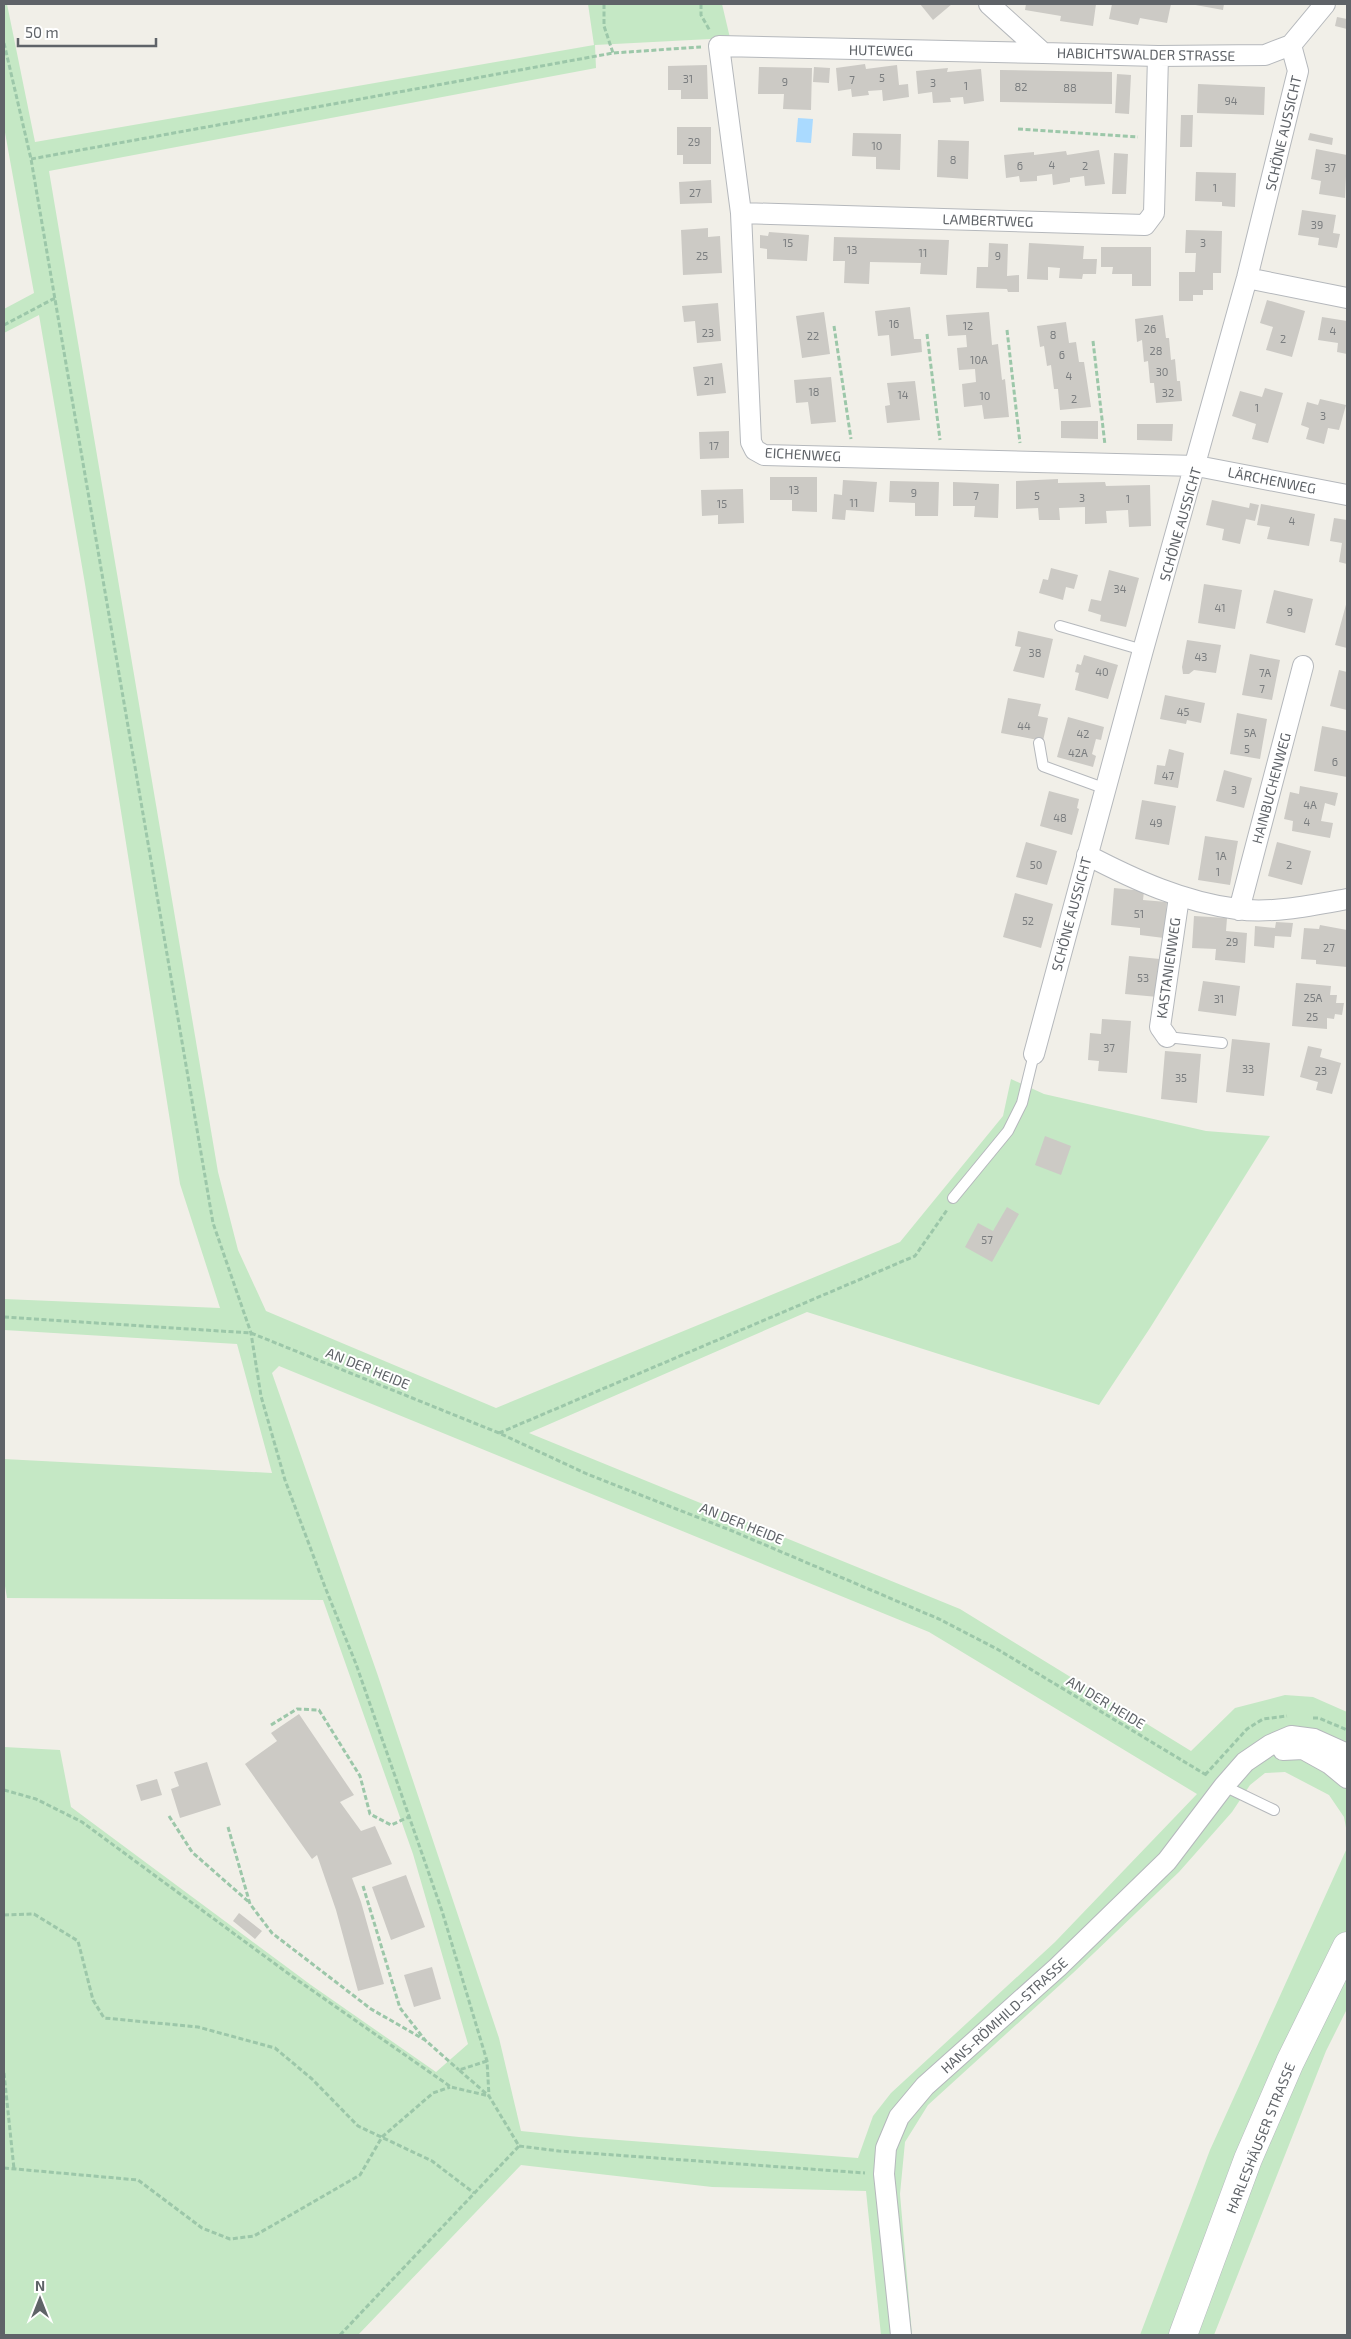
<svg xmlns="http://www.w3.org/2000/svg" width="1351" height="2339" font-family="'Exo 2',sans-serif">
	<rect width="100%" height="100%" fill="#f1efe8"/>
	<path fill="#c5e8c5" fill-rule="evenodd" d="M 4,4 L 7,4 L 35,142 L 594,45 L 588,4 L 722,4 L 730,38 L 595,45 L 596,68 L 49,171 L 218,1172 L 238,1250 L 266,1311 L 496,1408 L 900,1242 L 1003,1116 L 1011,1079 L 1044,1094 L 1206,1131 L 1270,1136 L 1150,1328 L 1099,1405 L 807,1312 L 529,1433 L 960,1609 L 1191,1751 L 1235,1708 L 1285,1695 L 1313,1697 L 1347,1712 L 1347,1833 L 1344,1817 L 1329,1795 L 1285,1772 L 1265,1773 L 1250,1785 L 1232,1812 L 1179,1872 L 1073,1973 L 928,2105 L 905,2142 L 900,2194 L 912,2335 L 881,2335 L 866,2191 L 712,2187 L 521,2165 L 358,2335 L 4,2335 L 4,1747 L 60,1750 L 71,1807 L 311,1985 L 436,2072 L 468,2044 L 413,1854 L 323,1600 L 7,1598 L 4,1580 L 4,1459 L 272,1473 L 237,1344 L 4,1330 L 4,1299 L 220,1308 L 180,1184 L 85,584 L 39,315 L 4,333 L 4,309 L 34,293 L 4,127 ZM 279,1366 L 929,1632 L 1197,1794 L 1055,1942 L 891,2093 L 873,2116 L 858,2158 L 579,2137 L 521,2131 L 499,2038 L 377,1673 L 272,1373 Z
		M 1347,1848 L 1347,2009 L 1326,2051 L 1214,2335 L 1140,2335 L 1210,2150 Z"/>
	<path fill="#aadaff" d="M 798,118 L 813,119 L 811,143 L 796,142 Z"/>
	<path fill="#cccac5" d="M 920,4 L 952,4 L 933,20 Z
		M 1026,4 L 1096,4 L 1093,26 L 1060,21 L 1061,16 L 1025,10 Z
		M 1112,4 L 1171,4 L 1167,23 L 1140,18 L 1138,25 L 1109,19 Z
		M 1190,4 L 1224,4 L 1223,10 Z
		M 1337,17 L 1347,19 L 1347,29 L 1335,26 Z
		M 865,64 L 866,69 L 897,65 L 899,85 L 908,84 L 909,97 L 883,101 L 882,90 L 868,91 L 869,95 L 852,97 L 851,89 L 838,91 L 836,68 Z
		M 707,65 L 708,99 L 681,99 L 681,90 L 668,90 L 668,66 Z
		M 759,67 L 812,68 L 811,110 L 783,109 L 784,94 L 758,94 Z
		M 814,67 L 830,68 L 829,83 L 813,82 Z
		M 948,68 L 947,72 L 981,69 L 984,101 L 964,104 L 963,97 L 950,98 L 951,102 L 933,103 L 932,92 L 918,94 L 916,71 Z
		M 1000,70 L 1112,72 L 1112,104 L 1000,102 Z
		M 1117,74 L 1131,75 L 1129,114 L 1115,113 Z
		M 1198,84 L 1265,87 L 1264,115 L 1197,113 Z
		M 1181,115 L 1193,115 L 1192,147 L 1180,147 Z
		M 677,127 L 711,127 L 711,164 L 683,164 L 683,155 L 677,155 Z
		M 853,133 L 901,134 L 900,170 L 876,169 L 876,157 L 852,156 Z
		M 1310,133 L 1333,138 L 1332,145 L 1308,140 Z
		M 938,140 L 969,141 L 968,179 L 937,177 Z
		M 1316,149 L 1347,155 L 1345,198 L 1319,194 L 1321,181 L 1311,179 Z
		M 1099,150 L 1105,184 L 1085,186 L 1084,176 L 1070,178 L 1070,182 L 1053,185 L 1052,174 L 1037,176 L 1037,181 L 1020,182 L 1019,176 L 1006,178 L 1004,155 L 1034,152 L 1034,155 L 1066,151 L 1067,155 Z
		M 1114,153 L 1128,154 L 1126,194 L 1112,194 Z
		M 1196,172 L 1236,173 L 1235,207 L 1222,206 L 1222,202 L 1195,201 Z
		M 711,180 L 712,203 L 680,204 L 679,182 Z
		M 1302,210 L 1336,215 L 1333,233 L 1340,234 L 1337,248 L 1318,245 L 1319,238 L 1298,235 Z
		M 708,228 L 708,237 L 720,236 L 722,273 L 683,275 L 681,230 Z
		M 1186,230 L 1222,231 L 1221,273 L 1213,273 L 1213,290 L 1203,290 L 1203,295 L 1193,295 L 1193,301 L 1179,301 L 1179,272 L 1195,272 L 1196,253 L 1185,253 Z
		M 769,232 L 809,235 L 807,261 L 767,259 L 767,249 L 760,248 L 760,235 L 768,236 Z
		M 834,237 L 949,240 L 947,275 L 920,274 L 921,263 L 870,262 L 869,284 L 844,283 L 845,261 L 833,261 Z
		M 989,243 L 1008,244 L 1007,276 L 1019,275 L 1019,292 L 1008,292 L 1007,289 L 976,288 L 977,267 L 988,267 Z
		M 1029,243 L 1084,246 L 1083,259 L 1097,259 L 1096,274 L 1083,274 L 1082,279 L 1059,278 L 1060,268 L 1048,267 L 1048,280 L 1027,279 Z
		M 1101,247 L 1151,247 L 1151,286 L 1132,286 L 1132,274 L 1112,274 L 1113,267 L 1101,267 Z
		M 1267,300 L 1305,311 L 1292,357 L 1266,350 L 1273,327 L 1260,323 Z
		M 718,303 L 721,341 L 697,343 L 695,321 L 684,322 L 682,306 Z
		M 910,307 L 914,339 L 921,339 L 922,352 L 891,356 L 889,335 L 878,336 L 875,311 Z
		M 824,312 L 830,354 L 802,358 L 796,316 Z
		M 989,312 L 992,345 L 998,344 L 1002,380 L 1005,379 L 1009,417 L 984,419 L 982,405 L 964,407 L 962,384 L 976,382 L 975,369 L 959,370 L 957,348 L 967,347 L 966,335 L 948,336 L 946,315 Z
		M 1163,315 L 1166,338 L 1169,338 L 1171,360 L 1175,359 L 1177,381 L 1180,381 L 1182,401 L 1156,403 L 1154,383 L 1150,383 L 1148,361 L 1144,362 L 1142,340 L 1137,342 L 1135,319 Z
		M 1322,317 L 1347,321 L 1347,354 L 1337,352 L 1338,343 L 1318,340 Z
		M 1066,322 L 1069,343 L 1076,342 L 1079,362 L 1084,362 L 1091,407 L 1060,410 L 1058,389 L 1054,389 L 1051,365 L 1047,366 L 1044,346 L 1040,347 L 1037,326 Z
		M 722,363 L 726,393 L 697,396 L 693,367 Z
		M 831,377 L 836,422 L 811,424 L 808,402 L 796,403 L 794,380 Z
		M 915,381 L 920,420 L 887,423 L 885,406 L 890,405 L 887,383 Z
		M 1265,388 L 1283,393 L 1268,443 L 1252,439 L 1256,424 L 1232,416 L 1240,391 L 1262,397 Z
		M 1320,399 L 1346,405 L 1339,430 L 1328,428 L 1324,444 L 1306,439 L 1309,428 L 1301,425 L 1307,402 L 1318,405 Z
		M 1061,421 L 1098,421 L 1098,439 L 1061,438 Z
		M 1137,424 L 1173,424 L 1172,441 L 1137,440 Z
		M 729,431 L 729,458 L 700,459 L 699,432 Z
		M 770,477 L 817,477 L 817,512 L 792,511 L 792,500 L 770,500 Z
		M 1058,479 L 1058,483 L 1105,482 L 1106,486 L 1150,485 L 1151,526 L 1129,527 L 1128,510 L 1106,511 L 1107,523 L 1085,524 L 1085,507 L 1059,508 L 1060,520 L 1039,520 L 1038,508 L 1016,509 L 1016,481 Z
		M 843,480 L 877,482 L 874,512 L 846,510 L 845,520 L 832,519 L 834,494 L 842,495 Z
		M 890,481 L 939,482 L 938,516 L 915,516 L 915,503 L 889,502 Z
		M 953,482 L 999,484 L 998,518 L 974,517 L 975,506 L 953,506 Z
		M 743,489 L 744,523 L 718,524 L 718,515 L 702,516 L 701,490 Z
		M 1212,500 L 1249,508 L 1250,503 L 1259,505 L 1255,521 L 1246,519 L 1240,544 L 1222,540 L 1224,529 L 1206,525 Z
		M 1261,504 L 1315,514 L 1309,546 L 1267,539 L 1270,527 L 1257,525 Z
		M 1334,518 L 1347,520 L 1347,564 L 1339,562 L 1342,543 L 1330,541 Z
		M 1051,568 L 1078,575 L 1074,589 L 1066,587 L 1063,600 L 1039,593 L 1043,579 L 1048,580 Z
		M 1109,570 L 1139,578 L 1126,627 L 1100,621 L 1101,615 L 1088,611 L 1091,599 L 1101,601 Z
		M 1204,584 L 1242,590 L 1235,629 L 1198,623 Z
		M 1274,590 L 1313,599 L 1305,633 L 1266,623 Z
		M 1347,601 L 1347,648 L 1335,645 Z
		M 1018,631 L 1053,639 L 1044,678 L 1013,671 L 1021,647 L 1015,646 Z
		M 1187,640 L 1221,645 L 1216,673 L 1194,670 L 1189,674 L 1183,674 L 1182,667 Z
		M 1250,654 L 1280,660 L 1272,700 L 1242,695 Z
		M 1084,655 L 1118,665 L 1108,699 L 1075,690 L 1079,673 L 1075,672 L 1077,664 L 1081,665 Z
		M 1339,670 L 1347,672 L 1347,710 L 1330,706 Z
		M 1165,695 L 1205,703 L 1201,723 L 1187,720 L 1186,724 L 1160,719 Z
		M 1008,698 L 1041,704 L 1038,716 L 1048,718 L 1043,741 L 1001,733 Z
		M 1237,713 L 1267,719 L 1260,759 L 1230,754 Z
		M 1068,717 L 1104,727 L 1101,740 L 1096,739 L 1092,754 L 1096,756 L 1093,767 L 1057,757 Z
		M 1322,726 L 1347,731 L 1347,777 L 1314,771 Z
		M 1169,749 L 1184,753 L 1178,788 L 1154,784 L 1157,765 L 1165,766 Z
		M 1224,770 L 1252,778 L 1244,808 L 1216,801 Z
		M 1300,786 L 1338,793 L 1335,806 L 1325,803 L 1321,821 L 1333,823 L 1330,838 L 1292,831 L 1293,821 L 1284,819 L 1290,792 L 1299,794 Z
		M 1049,791 L 1079,799 L 1077,808 L 1079,809 L 1072,835 L 1040,826 Z
		M 1142,800 L 1176,806 L 1169,845 L 1135,839 Z
		M 1205,836 L 1238,841 L 1230,885 L 1198,880 Z
		M 1026,842 L 1057,851 L 1047,885 L 1016,877 Z
		M 1277,842 L 1311,851 L 1302,885 L 1268,876 Z
		M 1114,888 L 1144,891 L 1143,900 L 1167,902 L 1164,938 L 1140,935 L 1140,928 L 1111,925 Z
		M 1015,893 L 1053,904 L 1041,948 L 1003,937 Z
		M 1194,916 L 1227,918 L 1226,931 L 1247,933 L 1245,963 L 1215,960 L 1216,949 L 1192,948 Z
		M 1276,922 L 1293,923 L 1291,937 L 1275,936 L 1274,948 L 1254,946 L 1255,926 L 1275,928 Z
		M 1320,925 L 1347,930 L 1347,967 L 1316,964 L 1316,960 L 1301,959 L 1304,928 L 1319,929 Z
		M 1129,956 L 1160,959 L 1158,997 L 1125,994 Z
		M 1203,981 L 1240,986 L 1236,1016 L 1198,1011 Z
		M 1296,983 L 1331,986 L 1330,995 L 1337,995 L 1336,1003 L 1344,1003 L 1342,1015 L 1335,1014 L 1334,1019 L 1327,1018 L 1327,1029 L 1292,1026 Z
		M 1102,1019 L 1131,1021 L 1127,1073 L 1098,1071 L 1099,1061 L 1088,1060 L 1090,1033 L 1101,1034 Z
		M 1232,1039 L 1270,1043 L 1264,1096 L 1226,1092 Z
		M 1308,1046 L 1322,1049 L 1320,1057 L 1341,1063 L 1332,1094 L 1316,1090 L 1318,1082 L 1300,1077 Z
		M 1165,1051 L 1201,1054 L 1197,1103 L 1161,1099 Z
		M 1045,1136 L 1071,1146 L 1061,1175 L 1035,1165 Z
		M 1007,1207 L 1019,1214 L 992,1262 L 965,1247 L 978,1223 L 993,1231 Z
		M 299,1714 L 354,1795 L 340,1802 L 361,1831 L 375,1826 L 392,1864 L 352,1878 L 361,1902 L 384,1984 L 358,1991 L 336,1910 L 317,1855 L 312,1859 L 245,1764 L 277,1741 L 271,1733 Z
		M 207,1762 L 221,1805 L 180,1818 L 171,1789 L 179,1786 L 174,1772 Z
		M 157,1779 L 162,1795 L 141,1801 L 136,1785 Z
		M 406,1875 L 425,1927 L 391,1940 L 372,1887 Z
		M 239,1913 L 262,1931 L 255,1939 L 233,1921 Z
		M 432,1967 L 441,1999 L 414,2007 L 404,1975 Z"/>
	<g fill="none" stroke-linecap="round" stroke-linejoin="round">
		<defs>
			<path id="lane" d="M 1060,626 L 1143,650
				M 1039,743 L 1043,766 L 1106,789
				M 1167,1037 L 1222,1043
				M 953,1198 L 1008,1131 L 1022,1103 L 1034,1054
				M 1224,1786 L 1274,1810"/>
			<path id="street" d="M 989,4 L 1043,53 L 1158,56 L 1265,55 L 1291,45 L 1325,4
				M 1043,53 L 719,46 L 741,213 L 751,442 L 755,450 L 764,455 L 1197,466 L 1347,495
				M 741,213 L 1145,225 L 1154,213 L 1158,56
				M 1247,278 L 1347,298
				M 1087,855 C 1135,880 1183,902 1237,909 C 1271,914 1314,905 1347,899
				M 1239,910 L 1303,666
				M 1167,1037 L 1160,1027 L 1179,897
				M 1034,1054 L 1143,650 L 1247,278 L 1298,71 L 1291,45
				M 1283,1750 L 1303,1749 L 1330,1764 L 1347,1778
				M 901,2335 L 884,2174 L 886,2148 L 899,2117 L 925,2086 L 1058,1967 L 1167,1861 L 1224,1786 L 1245,1762 L 1270,1745 L 1291,1736 L 1314,1739 L 1347,1754"/>
			<path id="secondary" d="M 1183,2335 L 1248,2159 L 1290,2062 L 1347,1946"/>
		</defs>
		<use href="#lane" stroke="#b5b8bc" stroke-width="12"/>
		<use href="#street" stroke="#b5b8bc" stroke-width="22"/>
		<use href="#secondary" stroke="#b6babf" stroke-width="29"/>
		<path stroke="#9cc7a9" stroke-width="3" stroke-dasharray="5 2.5" stroke-linecap="butt" d="M 604,4 L 604,26 L 613,53
			M 701,4 L 701,15 L 710,31
			M 4,43 L 31,159 L 213,1223 L 251,1333 L 261,1396 L 285,1480 L 325,1587 L 356,1664 L 442,1911 L 487,2061 L 489,2096
			M 1018,129 L 1138,137
			M 31,159 L 613,53 L 701,47
			M 4,325 L 55,298
			M 834,326 L 851,439
			M 1007,330 L 1020,443
			M 927,334 L 940,440
			M 1093,341 L 1105,445
			M 4,1317 L 251,1333 L 499,1433 L 587,1474 L 730,1530 L 939,1619 L 997,1649 L 1208,1776
			M 499,1433 L 915,1256 L 947,1210
			M 1313,1718 L 1319,1718 L 1347,1730
			M 271,1725 L 297,1709 L 319,1710 L 360,1776 L 370,1814 L 391,1825 L 409,1817
			M 1205,1775 L 1247,1729 L 1263,1719 L 1287,1716
			M 4,1790 L 36,1799 L 82,1822 L 293,1977 L 451,2087 L 489,2096
			M 169,1816 L 192,1852 L 250,1903
			M 228,1827 L 250,1904 L 272,1933 L 371,2009 L 425,2040
			M 363,1886 L 400,2008 L 425,2040 L 459,2070
			M 4,1915 L 34,1914 L 78,1941 L 93,2000 L 104,2018 L 198,2027 L 275,2048 L 312,2079 L 358,2126 L 432,2161 L 474,2193
			M 487,2061 L 459,2070 L 489,2096 L 519,2146 L 559,2151 L 865,2173
			M 4,2073 L 14,2169
			M 4,2168 L 138,2180 L 202,2228 L 230,2239 L 254,2236 L 360,2175 L 382,2137 L 433,2093 L 450,2087
			M 340,2335 L 519,2146"/>
		<use href="#lane" stroke="#fff" stroke-width="10"/>
		<use href="#street" stroke="#fff" stroke-width="20"/>
		<use href="#secondary" stroke="#fff" stroke-width="28"/>
	</g>
	<g text-anchor="middle" dominant-baseline="central" stroke-width="4" stroke-linejoin="round" paint-order="stroke">
		<g font-size="11" fill="#7a7d7f">
			<text x="882" y="77">5</text>
			<text x="688" y="78">31</text>
			<text x="852" y="79">7</text>
			<text x="785" y="81">9</text>
			<text x="933" y="82">3</text>
			<text x="966" y="85">1</text>
			<text x="1021" y="86">82</text>
			<text x="1070" y="87">88</text>
			<text x="1231" y="100">94</text>
			<text x="694" y="141">29</text>
			<text x="877" y="145">10</text>
			<text x="953" y="159">8</text>
			<text x="1052" y="164">4</text>
			<text x="1020" y="165">6</text>
			<text x="1085" y="165">2</text>
			<text x="1330" y="167">37</text>
			<text x="1215" y="187">1</text>
			<text x="695" y="192">27</text>
			<text x="1317" y="224">39</text>
			<text x="788" y="242">15</text>
			<text x="1203" y="242">3</text>
			<text x="852" y="249">13</text>
			<text x="923" y="252">11</text>
			<text x="702" y="255">25</text>
			<text x="998" y="255">9</text>
			<text x="894" y="323">16</text>
			<text x="968" y="325">12</text>
			<text x="1150" y="328">26</text>
			<text x="1333" y="330">4</text>
			<text x="708" y="332">23</text>
			<text x="1053" y="334">8</text>
			<text x="813" y="335">22</text>
			<text x="1283" y="338">2</text>
			<text x="1156" y="350">28</text>
			<text x="1062" y="354">6</text>
			<text x="979" y="359">10A</text>
			<text x="1162" y="371">30</text>
			<text x="1069" y="375">4</text>
			<text x="709" y="380">21</text>
			<text x="814" y="391">18</text>
			<text x="1168" y="392">32</text>
			<text x="903" y="394">14</text>
			<text x="985" y="395">10</text>
			<text x="1074" y="398">2</text>
			<text x="1257" y="407">1</text>
			<text x="1323" y="415">3</text>
			<text x="714" y="445">17</text>
			<text x="794" y="489">13</text>
			<text x="914" y="492">9</text>
			<text x="976" y="495">7</text>
			<text x="1037" y="495">5</text>
			<text x="1082" y="497">3</text>
			<text x="1128" y="498">1</text>
			<text x="854" y="502">11</text>
			<text x="722" y="503">15</text>
			<text x="1292" y="520">4</text>
			<text x="1120" y="588">34</text>
			<text x="1220" y="607">41</text>
			<text x="1290" y="611">9</text>
			<text x="1035" y="652">38</text>
			<text x="1201" y="656">43</text>
			<text x="1102" y="671">40</text>
			<text x="1265" y="672">7A</text>
			<text x="1262" y="688">7</text>
			<text x="1183" y="711">45</text>
			<text x="1024" y="725">44</text>
			<text x="1250" y="732">5A</text>
			<text x="1083" y="733">42</text>
			<text x="1247" y="748">5</text>
			<text x="1078" y="752">42A</text>
			<text x="1335" y="761">6</text>
			<text x="1168" y="775">47</text>
			<text x="1234" y="789">3</text>
			<text x="1310" y="804">4A</text>
			<text x="1060" y="817">48</text>
			<text x="1307" y="821">4</text>
			<text x="1156" y="822">49</text>
			<text x="1221" y="855">1A</text>
			<text x="1036" y="864">50</text>
			<text x="1289" y="864">2</text>
			<text x="1218" y="871">1</text>
			<text x="1139" y="913">51</text>
			<text x="1028" y="920">52</text>
			<text x="1232" y="941">29</text>
			<text x="1329" y="947">27</text>
			<text x="1143" y="977">53</text>
			<text x="1313" y="997">25A</text>
			<text x="1219" y="998">31</text>
			<text x="1312" y="1016">25</text>
			<text x="1109" y="1047">37</text>
			<text x="1248" y="1068">33</text>
			<text x="1321" y="1070">23</text>
			<text x="1181" y="1077">35</text>
			<text x="987" y="1239">57</text>
		</g>
		<g font-size="14" fill="#5f6368" stroke="#fff">
			<text transform="translate(881 50) rotate(1)">HUTEWEG</text>
			<text transform="translate(1146 54) rotate(1)">HABICHTSWALDER STRASSE</text>
			<text transform="translate(1283 133) rotate(-77)">SCHÖNE AUSSICHT</text>
			<text transform="translate(988 220) rotate(2)">LAMBERTWEG</text>
			<text transform="translate(803 454) rotate(3)">EICHENWEG</text>
			<text transform="translate(1272 480) rotate(11)">LÄRCHENWEG</text>
			<text transform="translate(1180 524) rotate(-74)">SCHÖNE AUSSICHT</text>
			<text transform="translate(1271 788) rotate(-75)">HAINBUCHENWEG</text>
			<text transform="translate(1071 914) rotate(-75)">SCHÖNE AUSSICHT</text>
			<text transform="translate(1168 968) rotate(-82)">KASTANIENWEG</text>
			<text transform="translate(368 1368) rotate(22)">AN DER HEIDE</text>
			<text transform="translate(742 1523) rotate(22)">AN DER HEIDE</text>
			<text transform="translate(1106 1702) rotate(31)">AN DER HEIDE</text>
			<text transform="translate(1004 2015) rotate(-42)">HANS-RÖMHILD-STRASSE</text>
			<text transform="translate(1260 2138) rotate(-68)">HARLESHÄUSER STRASSE</text>
		</g>
	</g>
	<rect width="1351" height="2339" fill="none" stroke="#5f6368" stroke-width="10"/>
	<g transform="translate(40 2299)" stroke="#ffffff" stroke-width="4" paint-order="stroke">
	<path d="M0-4L9 19L0 12L-9 19Z" fill="#5f6368"/>
	<text y="-8" font-size="14" font-weight="bold" text-anchor="middle" fill="#5f6368">N</text>
	</g>
	<path d="M18 38v8h138v-8" fill="none" stroke="#5f6368" stroke-width="2.5"/>
	<text x="25" y="38" font-size="15" fill="#5f6368" stroke="#ffffff" stroke-width="4" paint-order="stroke">50 m</text>
</svg>
